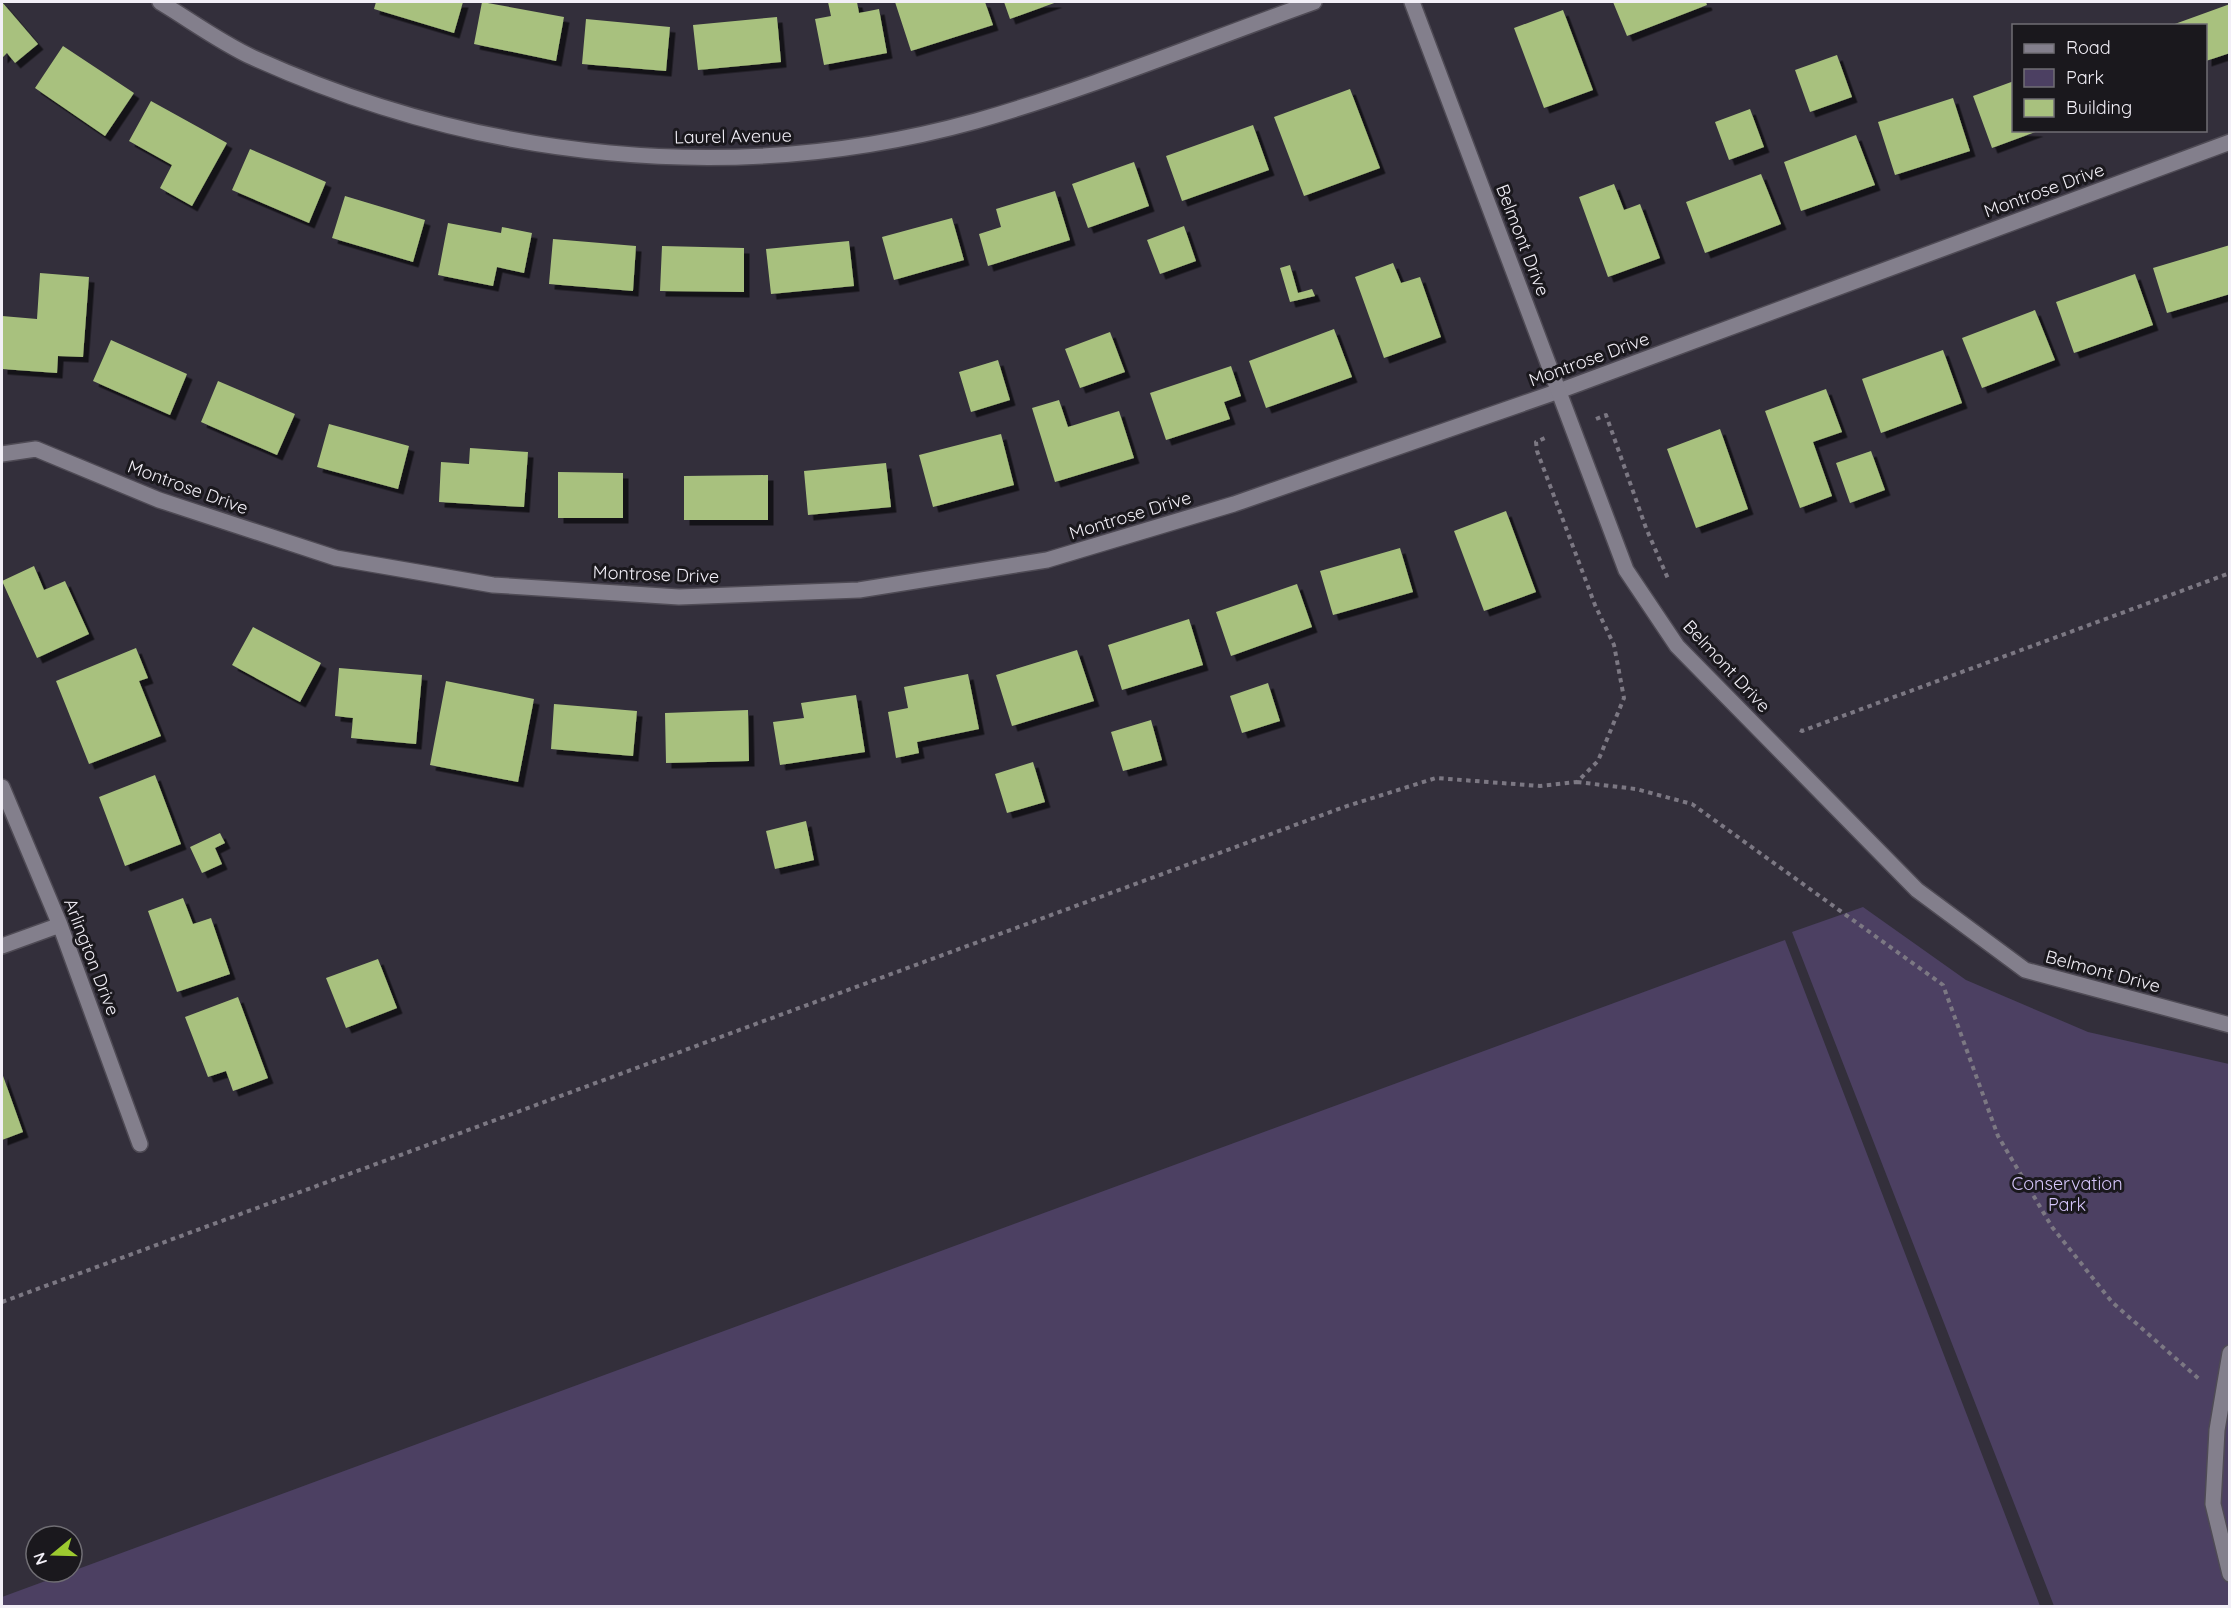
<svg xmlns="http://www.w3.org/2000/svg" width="2231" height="1608" font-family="Quicksand,sans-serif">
	<defs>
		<filter id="shadow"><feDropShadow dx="5.5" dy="5.5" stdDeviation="0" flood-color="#0009"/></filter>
	</defs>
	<rect width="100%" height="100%" fill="#332f3b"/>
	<path fill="#4c4062" d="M 1863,907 L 1966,980 L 2088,1032 L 2229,1064 L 2229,1606 L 2054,1606 L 1792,932 Z
		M 1785,940 L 2040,1606 L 2,1606 L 2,1597 Z"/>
	<path fill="#a8c17e" filter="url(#shadow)" d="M 2,2 L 38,44 L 15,63 L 7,53 L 2,58 Z
		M 376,2 L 463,2 L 454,33 L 374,9 Z
		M 482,2 L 564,17 L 556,61 L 474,44 Z
		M 828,2 L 857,2 L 859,13 L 879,9 L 887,53 L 824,65 L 815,19 L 831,16 Z
		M 895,2 L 985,2 L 993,25 L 911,51 Z
		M 1004,2 L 1057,2 L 1010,19 Z
		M 1613,2 L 1706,2 L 1707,5 L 1627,36 Z
		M 2230,4 L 2230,53 L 2206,61 L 2206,26 L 2172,25 Z
		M 1563,10 L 1593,90 L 1544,108 L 1514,28 Z
		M 777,17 L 781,62 L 698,70 L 693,25 Z
		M 586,19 L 670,27 L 666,71 L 582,64 Z
		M 63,46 L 134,93 L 105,136 L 35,88 Z
		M 1837,55 L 1852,97 L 1810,112 L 1795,70 Z
		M 2014,81 L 2014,130 L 2038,131 L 1992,148 L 1973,96 Z
		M 1350,89 L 1380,168 L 1304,196 L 1274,117 Z
		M 1953,98 L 1970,151 L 1895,175 L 1878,122 Z
		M 151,101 L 227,143 L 192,206 L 160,188 L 172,165 L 129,141 Z
		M 1750,109 L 1764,147 L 1729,160 L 1715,122 Z
		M 1253,125 L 1269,170 L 1182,201 L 1166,156 Z
		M 1856,135 L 1875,185 L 1801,211 L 1784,162 Z
		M 250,149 L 326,182 L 309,223 L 232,190 Z
		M 1134,162 L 1149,206 L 1088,228 L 1072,184 Z
		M 1761,174 L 1781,224 L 1705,253 L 1686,202 Z
		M 1614,184 L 1624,210 L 1640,204 L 1660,258 L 1608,277 L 1579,197 Z
		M 1055,191 L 1070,240 L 988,266 L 979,234 L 1001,227 L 996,209 Z
		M 345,196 L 425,220 L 413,262 L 332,238 Z
		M 952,218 L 964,260 L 894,280 L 882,237 Z
		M 448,223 L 501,233 L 502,227 L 532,233 L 524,273 L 497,267 L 493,286 L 438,275 Z
		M 1184,226 L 1196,261 L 1160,274 L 1147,240 Z
		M 553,239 L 636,246 L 633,291 L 549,284 Z
		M 849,241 L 854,286 L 771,294 L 766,249 Z
		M 2230,245 L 2230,294 L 2167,313 L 2153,268 Z
		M 662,246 L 744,248 L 744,292 L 660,291 Z
		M 1393,263 L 1401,283 L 1420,277 L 1441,337 L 1384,358 L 1355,277 Z
		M 1290,265 L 1298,293 L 1312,289 L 1315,296 L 1290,302 L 1280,268 Z
		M 40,273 L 89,277 L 83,357 L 58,356 L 57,373 L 2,369 L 2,316 L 37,319 Z
		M 2135,274 L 2153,325 L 2074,353 L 2056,302 Z
		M 2035,310 L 2055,360 L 1982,388 L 1962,338 Z
		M 1334,329 L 1352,377 L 1266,408 L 1249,361 Z
		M 1110,332 L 1125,372 L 1080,388 L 1065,349 Z
		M 111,340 L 187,374 L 170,415 L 93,381 Z
		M 1943,350 L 1962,403 L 1881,433 L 1862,379 Z
		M 998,360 L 1010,400 L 971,412 L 959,372 Z
		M 1231,366 L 1241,396 L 1224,402 L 1230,419 L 1166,440 L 1150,393 Z
		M 218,381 L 295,414 L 277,455 L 201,422 Z
		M 1826,389 L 1842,432 L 1813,442 L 1832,496 L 1800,508 L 1765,411 Z
		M 1059,400 L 1068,427 L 1119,411 L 1134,458 L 1055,482 L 1032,408 Z
		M 329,424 L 409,446 L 398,489 L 317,467 Z
		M 1720,429 L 1748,509 L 1696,528 L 1667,449 Z
		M 1001,434 L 1014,485 L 933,507 L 919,455 Z
		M 470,448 L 528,452 L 524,507 L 439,502 L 441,462 L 469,464 Z
		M 1871,451 L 1885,490 L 1850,503 L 1836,463 Z
		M 886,463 L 891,507 L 808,515 L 804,471 Z
		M 558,472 L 623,473 L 623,518 L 558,518 Z
		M 768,475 L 768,520 L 684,520 L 684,476 Z
		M 1506,511 L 1536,592 L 1484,611 L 1454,531 Z
		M 1400,548 L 1413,592 L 1333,615 L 1320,571 Z
		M 34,566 L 44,590 L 65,581 L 89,634 L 37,658 L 2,581 Z
		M 1297,584 L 1312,627 L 1231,656 L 1216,612 Z
		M 1189,619 L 1203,665 L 1122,690 L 1108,645 Z
		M 253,627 L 321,663 L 300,702 L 232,665 Z
		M 136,648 L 148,678 L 139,681 L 161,736 L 89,764 L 56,681 Z
		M 1077,650 L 1094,701 L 1012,726 L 996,675 Z
		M 339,668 L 422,675 L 416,744 L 351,738 L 353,718 L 335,716 Z
		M 968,674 L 979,729 L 917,742 L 919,753 L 896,758 L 888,712 L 908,708 L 904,687 Z
		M 446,681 L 534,699 L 518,782 L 430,765 Z
		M 1268,683 L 1280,721 L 1242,733 L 1230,696 Z
		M 856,695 L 865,752 L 780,765 L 773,722 L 804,718 L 801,703 Z
		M 554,704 L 637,711 L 633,756 L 551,749 Z
		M 748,710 L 749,761 L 666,763 L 665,713 Z
		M 1151,720 L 1162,760 L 1123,771 L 1111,732 Z
		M 1033,762 L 1045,802 L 1007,813 L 995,774 Z
		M 155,775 L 181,844 L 125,866 L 99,797 Z
		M 806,821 L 814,860 L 775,869 L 766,831 Z
		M 220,833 L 225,843 L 215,848 L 222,864 L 202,873 L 190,847 Z
		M 183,898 L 193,924 L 211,918 L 230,974 L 177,992 L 148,911 Z
		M 378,959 L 397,1008 L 346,1028 L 326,978 Z
		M 238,997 L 268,1078 L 233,1091 L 226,1071 L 208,1077 L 185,1017 Z
		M 2,1073 L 23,1132 L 2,1140 Z"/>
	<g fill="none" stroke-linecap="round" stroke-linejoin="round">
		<defs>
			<path id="lane" d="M 2230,1353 L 2217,1430 L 2213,1504 L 2230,1574"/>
			<path id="street" d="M 160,2 C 190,20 221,43 254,58 C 480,160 735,188 976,121 C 1091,88 1202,42 1314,2
				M 2,454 L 36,449 L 159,500 L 336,558 L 493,585 L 679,597 L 859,590 L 1047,560 L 1234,504 L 1559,391 L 2230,142
				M 2,787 L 60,925 L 140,1144
				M 2,946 L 60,925"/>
			<path id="secondary" d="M 1412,2 L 1626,570 L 1677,646 L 1917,890 L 2025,970 L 2230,1025"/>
		</defs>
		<use href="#lane" stroke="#4f4b55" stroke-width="18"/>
		<use href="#street" stroke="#4f4b55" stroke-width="18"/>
		<use href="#secondary" stroke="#4f4b55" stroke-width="18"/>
		<path stroke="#7c7883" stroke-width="4" stroke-dasharray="4.5 4.5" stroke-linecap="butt" d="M 1596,419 L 1606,415 L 1646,528 L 1669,581
			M 1800,730 L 1802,731 L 2230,573
			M 1577,782 L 1636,789 L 1692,804 L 1943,985 L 1998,1136 L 2052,1227 L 2112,1302 L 2199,1379
			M 2,1302 L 1344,807 L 1436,778 L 1540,786 L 1577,782 L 1598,761 L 1624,698 L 1614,645 L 1595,605 L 1537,451 L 1536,442 L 1547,437"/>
		<use href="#lane" stroke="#837f8c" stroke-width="15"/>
		<use href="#street" stroke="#837f8c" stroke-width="15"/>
		<use href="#secondary" stroke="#837f8c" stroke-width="15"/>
	</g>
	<g text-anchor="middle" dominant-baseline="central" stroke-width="6" stroke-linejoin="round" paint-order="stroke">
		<g font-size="18" fill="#f2eff7" stroke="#1a181d">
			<text transform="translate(733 136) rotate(-1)">Laurel Avenue</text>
			<text transform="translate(2044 190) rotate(-20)">Montrose Drive</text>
			<text transform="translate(1523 240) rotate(69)">Belmont Drive</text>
			<text transform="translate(1589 359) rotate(-20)">Montrose Drive</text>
			<text transform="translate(188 487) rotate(20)">Montrose Drive</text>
			<text transform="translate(1130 515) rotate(-17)">Montrose Drive</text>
			<text transform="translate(656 574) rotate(2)">Montrose Drive</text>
			<text transform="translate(1727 666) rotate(47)">Belmont Drive</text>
			<text transform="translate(92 957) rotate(69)">Arlington Drive</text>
			<text transform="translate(2103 971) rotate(15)">Belmont Drive</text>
		</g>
		<g font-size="18" fill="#d5c5fa" stroke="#1a181d">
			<text x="2067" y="1183">Conservation<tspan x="2067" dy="21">Park</tspan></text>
		</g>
	</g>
	<rect width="2231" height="1608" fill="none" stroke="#f2eff7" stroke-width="6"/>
	<rect x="2012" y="24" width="195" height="108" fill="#1a181d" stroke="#706e74" stroke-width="1.5"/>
	<rect x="2024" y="44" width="30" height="9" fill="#837f8c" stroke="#706e74" stroke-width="1.5"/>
	<text x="2066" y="54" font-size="18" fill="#f2eff7">Road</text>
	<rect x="2024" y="69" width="30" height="18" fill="#4c4062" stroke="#706e74" stroke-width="1.5"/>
	<text x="2066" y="84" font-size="18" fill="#f2eff7">Park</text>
	<rect x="2024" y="99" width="30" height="18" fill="#a8c17e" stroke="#706e74" stroke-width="1.5"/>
	<text x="2066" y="114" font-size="18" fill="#f2eff7">Building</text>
	<g transform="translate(54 1554) rotate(251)"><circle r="28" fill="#1a181d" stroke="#706e74" stroke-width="1.5"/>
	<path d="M0-4.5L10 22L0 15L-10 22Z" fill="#9dca30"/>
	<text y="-9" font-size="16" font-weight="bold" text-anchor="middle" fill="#f2eff7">N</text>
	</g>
</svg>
